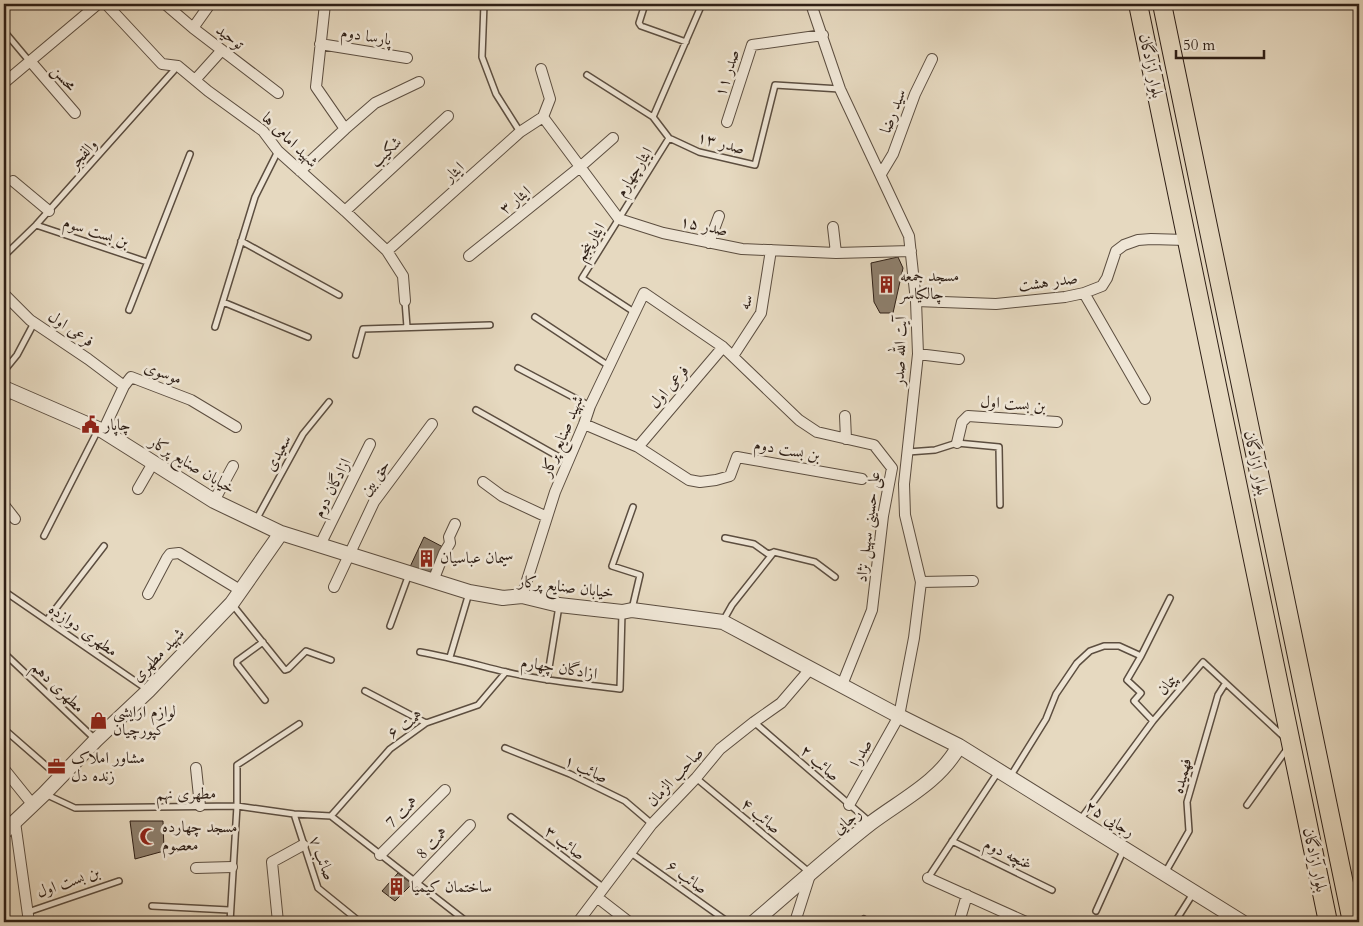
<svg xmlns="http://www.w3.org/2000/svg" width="1363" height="926" font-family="Cardo,Amiri,serif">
	<rect width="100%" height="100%" fill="#e6d9c0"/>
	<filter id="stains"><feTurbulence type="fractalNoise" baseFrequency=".004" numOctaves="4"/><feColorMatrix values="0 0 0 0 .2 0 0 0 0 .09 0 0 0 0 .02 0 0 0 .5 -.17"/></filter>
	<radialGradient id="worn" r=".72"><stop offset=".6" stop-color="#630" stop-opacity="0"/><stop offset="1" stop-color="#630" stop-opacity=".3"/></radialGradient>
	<path fill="#8e806e" stroke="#2e1f16" d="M 898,257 L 903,268 L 893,313 L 880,313 L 874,302 L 871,263 Z
		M 424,537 L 443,547 L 429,575 L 409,569 Z
		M 130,821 L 163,821 L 164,851 L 135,859 Z
		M 398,873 L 412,884 L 395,901 L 382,891 Z"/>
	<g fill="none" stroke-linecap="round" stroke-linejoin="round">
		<defs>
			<path id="service" d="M 484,4 L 482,57 L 496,94 L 520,132
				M 645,4 L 639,23 L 641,26 L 686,42
				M 4,31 L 30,62
				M 587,75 L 653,117 L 669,138 L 699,152 L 755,165 L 775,85 L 840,89
				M 653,117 L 702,4
				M 36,225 L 147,262
				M 241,241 L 339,295
				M 4,256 L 36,225 L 177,67
				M 405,301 L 407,327
				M 223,302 L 308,337
				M 129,310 L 190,154
				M 634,312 L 582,278 L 669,138
				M 535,317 L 609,366
				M 215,327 L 255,197 L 278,151
				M 356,355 L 363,329 L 490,325
				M 518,368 L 590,406
				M 4,371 L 17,355 L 34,323
				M 4,404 L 10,392
				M 476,410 L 568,462
				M 908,452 L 935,450 L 957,443 L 999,447 L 1000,505
				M 256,520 L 303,434 L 329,402
				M 44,536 L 98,430
				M 725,538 L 754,544 L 768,554 L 774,552 L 815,562 L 835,577
				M 4,591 L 148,690
				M 232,604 L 285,670 L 288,669 L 306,651 L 331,660
				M 632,609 L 640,575 L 612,566 L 633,507
				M 47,620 L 104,546
				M 723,621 L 732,605 L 774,552
				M 390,626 L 409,574
				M 263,642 L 237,661 L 237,664 L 265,700
				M 420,652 C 449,657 477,665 506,672 C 543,681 582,684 620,689 L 622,612
				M 4,653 L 96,740
				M 1141,656 L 1170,598
				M 450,657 L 469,593
				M 547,680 L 559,606
				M 365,691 L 426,723
				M 754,722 L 871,823
				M 4,729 L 59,777
				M 505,748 L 570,774 L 625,801 L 652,824
				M 1010,777 L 1046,719 L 1056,694 L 1077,663 L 1090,651 L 1104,646 L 1119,646 L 1141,656 L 1127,680 L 1141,693 L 1134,701 L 1153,721
				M 696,778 L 809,872
				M 45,794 L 75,808 L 237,806 L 294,814 L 331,816
				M 1247,805 L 1287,749
				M 294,814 L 318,888 L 360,922
				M 331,816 L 390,749 L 426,723 L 478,705 L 506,672
				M 331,816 L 467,922
				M 511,817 L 604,888
				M 1080,820 L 1153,721 L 1203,662 L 1284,737
				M 952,841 L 1052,890
				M 631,853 L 728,922
				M 1165,873 L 1189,831 L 1187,802 L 1218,695 L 1225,684
				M 928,878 L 998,772
				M 152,906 L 229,910
				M 1096,911 L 1124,849
				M 28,912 L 119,881
				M 230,922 L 237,806 L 237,765 L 299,724
				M 862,922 L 864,919
				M 1175,922 L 1194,892"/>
			<path id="minor" d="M 106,4 L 162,64 L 178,66 L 208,91 L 263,131 L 278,151 L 345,211 L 387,251 L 403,276 L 405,301
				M 165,4 L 193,28 L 278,93
				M 811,4 L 840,89 L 909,236 L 916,301 L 918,354 L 904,484 L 905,515 L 921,582 L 914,638 L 899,716 L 849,805
				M 193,28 L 210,4
				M 320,44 L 407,58
				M 31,62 L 75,113
				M 541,69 L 550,99 L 543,117
				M 195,80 L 222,50
				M 4,83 L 98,4
				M 543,117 L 619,219 L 663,233 L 742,249 L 836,253 L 911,251
				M 727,122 L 752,45 L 823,35
				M 345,129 L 375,103 L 419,82
				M 300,171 L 345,129 L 316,87 L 325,4
				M 881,174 L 893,154 L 915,94 L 932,59
				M 13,181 L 49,211
				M 345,211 L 448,116
				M 833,227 L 836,253
				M 709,243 L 719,216
				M 387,251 L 520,132 L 543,117
				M 469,256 L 580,167 L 613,138
				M 1084,293 L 1145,399
				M 4,294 L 30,320 L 88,359 L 124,386
				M 916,301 L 996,304 L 1065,297 L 1084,293 L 1102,286 L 1107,278 L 1116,251 L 1124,245 L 1138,240 L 1151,239 L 1186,240
				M 918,354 L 959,359
				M 733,356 L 761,313 L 771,250
				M 845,416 L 846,439
				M 584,424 L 638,447 L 689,480 L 700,482 L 716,480 L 730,476 L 737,457 L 862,479
				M 103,431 L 124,386 L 131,377 L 191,400 L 236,427
				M 957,443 L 962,422 L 968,416 L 1057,422
				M 638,447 L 723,347
				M 483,482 L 502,496 L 547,517
				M 138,489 L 153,463
				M 214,501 L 233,466
				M 4,505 L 15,519
				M 320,545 L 370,444
				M 433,581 L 444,553 L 450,543 L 449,537 L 455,524
				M 921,582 L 973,581
				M 334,587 L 374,502 L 432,424
				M 148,594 L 167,558 L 170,554 L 179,553 L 240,590
				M 522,596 L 555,492 L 584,424 L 590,406 L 644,293 L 723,347 L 799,420 L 817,432 L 874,445 L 892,468 L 883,516 L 872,610 L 842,685
				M 196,768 L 200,806
				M 4,769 L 33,805
				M 15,822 L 29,922
				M 380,855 L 445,790
				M 196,868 L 232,867
				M 928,878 L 1026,922
				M 415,882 L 470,825
				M 598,898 L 629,922
				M 278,922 L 272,862 L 303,845
				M 578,922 L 652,824 L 696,778 L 720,749 L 754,722 L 781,703 L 811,668
				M 795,922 L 810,875
				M 959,922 L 967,895"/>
			<path id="tertiary" d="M 4,388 L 103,431 L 214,501 L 281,533 L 469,592 L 503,598 L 522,596 L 559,605 L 622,612 L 632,610 L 723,622 L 899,716 L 959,746 L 1242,922
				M 4,832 L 44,794 L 96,740 L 148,691 L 232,603 L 281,533
				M 754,922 C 793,889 831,854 871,823 C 903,799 939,782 959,746"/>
			<path id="trunk" d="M 1138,4 L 1328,922
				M 1162,4 L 1352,922"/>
		</defs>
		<use href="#service" stroke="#5c4e40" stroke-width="8"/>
		<use href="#minor" stroke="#5c4e40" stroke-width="12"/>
		<use href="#tertiary" stroke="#5c4e40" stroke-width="16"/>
		<use href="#trunk" stroke="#2e1f16" stroke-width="20"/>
		<use href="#service" stroke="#efe6d6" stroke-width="5"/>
		<use href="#minor" stroke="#efe6d6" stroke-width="10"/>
		<use href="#tertiary" stroke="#efe6d6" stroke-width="14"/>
		<use href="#trunk" stroke="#e6d9c0" stroke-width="18"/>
	</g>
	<defs>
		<symbol id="building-bare" viewBox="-9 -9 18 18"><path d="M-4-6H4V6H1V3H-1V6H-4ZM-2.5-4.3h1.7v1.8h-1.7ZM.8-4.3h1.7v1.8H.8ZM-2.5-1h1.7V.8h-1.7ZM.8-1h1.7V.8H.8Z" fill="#8f2418" stroke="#efe6d6" stroke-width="2.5" paint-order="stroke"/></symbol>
		<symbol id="civic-bare" viewBox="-9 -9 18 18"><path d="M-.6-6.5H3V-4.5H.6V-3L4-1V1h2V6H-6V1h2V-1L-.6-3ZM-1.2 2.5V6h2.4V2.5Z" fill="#8f2418" stroke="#efe6d6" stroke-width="2.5" paint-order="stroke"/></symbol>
		<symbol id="shop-bare" viewBox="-9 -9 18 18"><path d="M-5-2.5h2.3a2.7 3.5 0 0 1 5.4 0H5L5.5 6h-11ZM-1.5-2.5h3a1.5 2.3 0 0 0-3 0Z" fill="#8f2418" stroke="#efe6d6" stroke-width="2.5" paint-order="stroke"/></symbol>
		<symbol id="office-bare" viewBox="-9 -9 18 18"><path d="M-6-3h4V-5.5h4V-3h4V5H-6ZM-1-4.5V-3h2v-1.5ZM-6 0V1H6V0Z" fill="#8f2418" stroke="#efe6d6" stroke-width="2.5" paint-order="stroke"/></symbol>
		<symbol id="mosque-bare" viewBox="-9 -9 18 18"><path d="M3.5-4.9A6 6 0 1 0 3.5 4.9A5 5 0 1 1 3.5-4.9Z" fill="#8f2418" stroke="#efe6d6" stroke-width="2.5" paint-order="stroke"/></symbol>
	</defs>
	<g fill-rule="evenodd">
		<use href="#building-bare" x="874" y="272" width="25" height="25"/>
		<use href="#civic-bare" x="78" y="412" width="25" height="25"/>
		<use href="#building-bare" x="414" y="546" width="25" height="25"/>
		<use href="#shop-bare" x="86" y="708" width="25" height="25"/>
		<use href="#office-bare" x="44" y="754" width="25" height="25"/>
		<use href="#mosque-bare" x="136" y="824" width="25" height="25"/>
		<use href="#building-bare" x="384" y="874" width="25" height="25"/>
	</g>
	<g text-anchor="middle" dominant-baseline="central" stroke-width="5" stroke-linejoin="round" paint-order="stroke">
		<g font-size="16" fill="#2e1f16" stroke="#efe6d6">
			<text transform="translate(366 36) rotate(9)">پارسا دوم</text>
			<text transform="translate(230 37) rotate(37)">توحید</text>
			<text transform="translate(1151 66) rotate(78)">بلوار آزادگان</text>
			<text transform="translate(727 73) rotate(-72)">صدر ۱۱</text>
			<text transform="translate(64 78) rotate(49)">محسن</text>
			<text transform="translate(893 111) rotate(-69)">سید رضا</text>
			<text transform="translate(290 140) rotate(44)">شهید امامی ها</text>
			<text transform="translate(721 143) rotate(15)">صدر ۱۳</text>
			<text transform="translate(386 152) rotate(-43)">شکیب</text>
			<text transform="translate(83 154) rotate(-48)">والفجر</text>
			<text transform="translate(454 172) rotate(-42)">ایثار</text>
			<text transform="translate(634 172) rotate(-58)">ایثارچهارم</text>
			<text transform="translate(515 200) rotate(-39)">ایثار ۳</text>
			<text transform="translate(704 226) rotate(12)">صدر ۱۵</text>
			<text transform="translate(96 232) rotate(18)">بن بست سوم</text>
			<text transform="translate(590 242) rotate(-58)">ایثارپنجم</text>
			<text transform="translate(1048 282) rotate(-8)">صدر هشت</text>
			<text transform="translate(746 302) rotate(-72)">سه</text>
			<text transform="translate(71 329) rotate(34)">فرعی اول</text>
			<text transform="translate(900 351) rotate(-88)">آیت الله صدر</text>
			<text transform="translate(163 373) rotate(21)">موسوی</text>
			<text transform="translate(669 387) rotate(-49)">فرعی اول</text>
			<text transform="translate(1013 404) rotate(4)">بن بست اول</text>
			<text transform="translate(562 436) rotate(-67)">شهید صنایع پرکار</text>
			<text transform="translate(787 450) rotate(10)">بن بست دوم</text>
			<text transform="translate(278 453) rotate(-61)">سعیدی</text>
			<text transform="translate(1256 463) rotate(78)">بلوار آزادگان</text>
			<text transform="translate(192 465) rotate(31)">خیابان صنایع پرکار</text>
			<text transform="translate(375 478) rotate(-54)">حق بین</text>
			<text transform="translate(332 488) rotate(-63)">ازادگان دوم</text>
			<text transform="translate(868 527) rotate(-83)">علی حسینی سهیل نژاد</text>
			<text transform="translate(566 587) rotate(7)">خیابان صنایع پرکار</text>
			<text transform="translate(83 630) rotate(35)">مطهری دوازده</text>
			<text transform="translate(158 655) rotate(-46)">شهید مطهری</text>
			<text transform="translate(559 668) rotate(9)">ازادگان چهارم</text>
			<text transform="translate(1167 685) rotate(-50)">پیمان</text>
			<text transform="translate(58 687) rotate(44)">مطهری دهم</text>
			<text transform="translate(405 724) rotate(-34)">همت ۶</text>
			<text transform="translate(861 753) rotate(-61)">صدرا</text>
			<text transform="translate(820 763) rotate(41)">صائب ۲</text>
			<text transform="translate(586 769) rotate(25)">صائب ۱</text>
			<text transform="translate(1182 776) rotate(-75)">فهمیده</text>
			<text transform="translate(675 777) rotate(-47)">صاحب الزمان</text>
			<text transform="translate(186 794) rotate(-1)">مطهری نهم</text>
			<text transform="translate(402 812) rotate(-45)">همت 7</text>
			<text transform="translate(761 816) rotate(40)">صائب ۴</text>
			<text transform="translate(1110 819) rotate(32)">رجایی ۲۵</text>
			<text transform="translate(847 821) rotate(-39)">رجایی</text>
			<text transform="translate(432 843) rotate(-46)">همت 8</text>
			<text transform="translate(565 843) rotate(37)">صائب ۳</text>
			<text transform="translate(1008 854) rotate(26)">غنچه دوم</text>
			<text transform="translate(322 858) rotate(69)">صائب ۷</text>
			<text transform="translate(1315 860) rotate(78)">بلوار آزادگان</text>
			<text transform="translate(687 877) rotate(36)">صائب ۶</text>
			<text transform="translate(68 882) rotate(-19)">بن بست اول</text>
		</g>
		<g font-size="16" fill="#2e1f16" stroke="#efe6d6" text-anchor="start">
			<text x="900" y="276">مسجد جمعه<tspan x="900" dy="18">چالکیاسر</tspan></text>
			<text x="104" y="425">چاپار</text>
			<text x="440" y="558">سیمان عباسیان</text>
			<text x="113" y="712">لوازم ارایشی<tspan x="113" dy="18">کپورچیان</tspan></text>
			<text x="71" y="758">مشاور املاک<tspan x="71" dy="18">زنده دل</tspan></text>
			<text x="162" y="827">مسجد چهارده<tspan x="162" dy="18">معصوم</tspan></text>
			<text x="411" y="887">ساختمان کیمیا</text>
		</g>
	</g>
	<rect width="1363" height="926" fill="none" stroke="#e6d9c0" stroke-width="20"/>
	<rect x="5" y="5" width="1353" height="916" fill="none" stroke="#2e1f16" stroke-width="2.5"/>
	<rect x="10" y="10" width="1343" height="906" fill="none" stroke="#2e1f16"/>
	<path d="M1176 50v8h88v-8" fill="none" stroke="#2e1f16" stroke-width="2.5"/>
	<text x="1183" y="50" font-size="15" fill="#2e1f16" stroke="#efe6d6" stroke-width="4" paint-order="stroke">50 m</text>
	<rect width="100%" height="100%" filter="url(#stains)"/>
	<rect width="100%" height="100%" fill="url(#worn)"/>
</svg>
